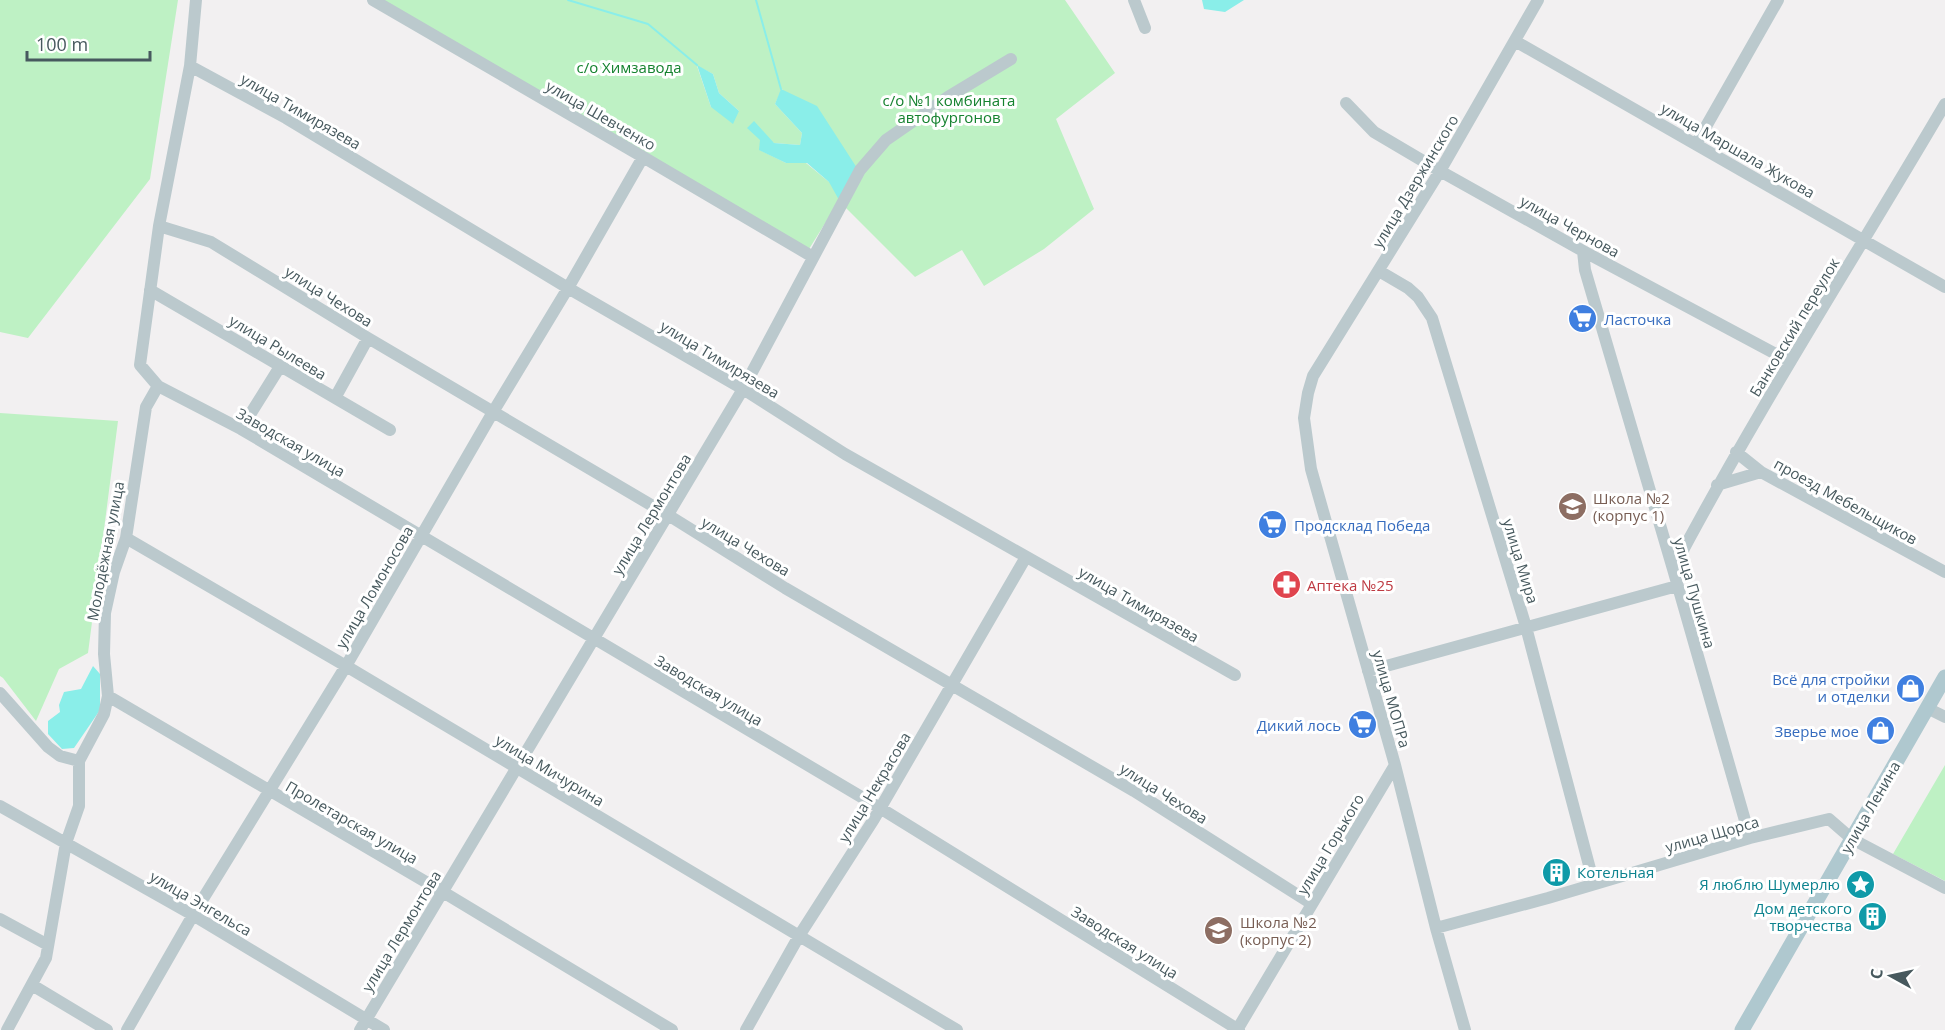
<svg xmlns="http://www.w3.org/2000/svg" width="1945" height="1030" font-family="'Open Sans',sans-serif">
	<rect width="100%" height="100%" fill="#f2f0f1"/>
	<path fill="#bef1c4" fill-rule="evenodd" d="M 0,0 L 178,0 L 150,179 L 28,338 L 0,332 Z
		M 382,0 L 1065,0 L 1115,73 L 1056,119 L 1094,209 L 1044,249 L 984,286 L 962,250 L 915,277 L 839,201 L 809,249 ZM 697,66 L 713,74 L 719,93 L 739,111 L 711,107 ZM 782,89 L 829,182 L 806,163 L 786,163 L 760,150 L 760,140 L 774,143 L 800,145 L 802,133 L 775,104 Z
		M 0,413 L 118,421 L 88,653 L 59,669 L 36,721 L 3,678 L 0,676 Z
		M 1945,765 L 1945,881 L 1893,854 Z"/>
	<path fill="#8aeee9" d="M 1202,0 L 1244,0 L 1225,12 L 1204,9 Z
		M 697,65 L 713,74 L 719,93 L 739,111 L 733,124 L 711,107 Z
		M 781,89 L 817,106 L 857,168 L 839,200 L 829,182 L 807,163 L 786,163 L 759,150 L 760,140 L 747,128 L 754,121 L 774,143 L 800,145 L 802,133 L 775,104 Z
		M 93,666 L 100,674 L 100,710 L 74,748 L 62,749 L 48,734 L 48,721 L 60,712 L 59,705 L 64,692 L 81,689 Z"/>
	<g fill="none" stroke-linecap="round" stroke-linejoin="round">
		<path stroke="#8aeee9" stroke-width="2" d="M 568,0 L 648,24 L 697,65
			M 756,0 L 781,89"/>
		<path stroke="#bbc9cd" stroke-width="12" d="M 373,0 L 643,157 L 813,257
			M 1134,0 L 1145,28
			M 1515,41 L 1945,287
			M 190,66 L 286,118 L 568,288 L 743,389 L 845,454 L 1235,675
			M 1346,103 L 1374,132 L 1440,171 L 1583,251 L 1789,361
			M 1696,144 L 1778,0
			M 159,226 L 211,242 L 368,338 L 668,515 L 785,588 L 1134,791 L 1312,904
			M 1583,251 L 1585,270 L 1673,569 L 1750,838
			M 1379,271 L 1408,288 L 1418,297 L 1432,318 L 1526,627 L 1594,884
			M 150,290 L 390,430
			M 158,386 L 241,429 L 880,808 L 1239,1030
			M 335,398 L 368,338
			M 241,429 L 281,365
			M 1736,452 L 1761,472 L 1945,572
			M 1717,485 L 1761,472
			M 126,538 L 346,666 L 957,1030
			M 1673,569 C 1757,410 1854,259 1945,104
			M 1368,671 L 1677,586
			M 0,693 L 48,747 L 60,756 L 79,761
			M 108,696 L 443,892 L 672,1030
			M 1927,708 L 1945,717
			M 0,806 L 193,915 L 384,1030
			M 0,919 L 48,945
			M 1436,928 L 1548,898 L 1750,838 L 1829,819 L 1852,839 L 1945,888
			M 32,985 L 107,1030
			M 7,1030 L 46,958 L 66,843 L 79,806 L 79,761 L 104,714 L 108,696 L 104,654 L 105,613 L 114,572 L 126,538 L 146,407 L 158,386 L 140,365 L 159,226 L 190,66 L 196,0
			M 127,1030 L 193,915 L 346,666 L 493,412 L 568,288 L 643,157
			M 360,1030 L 743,389 L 860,170 L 886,140 L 948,97 L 1011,59
			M 746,1030 L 799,936 L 874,819 L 1026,557
			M 1237,1030 L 1395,765
			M 1465,1030 L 1436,928 L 1395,765 L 1311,469 L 1304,418 L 1308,393 L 1313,376 L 1440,171 L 1538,0"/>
		<path stroke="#afc8cf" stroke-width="15" d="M 1742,1030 L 1945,677"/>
	</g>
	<defs>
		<symbol id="supermarket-disc" viewBox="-11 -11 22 22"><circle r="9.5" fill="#3f7fe0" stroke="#fff"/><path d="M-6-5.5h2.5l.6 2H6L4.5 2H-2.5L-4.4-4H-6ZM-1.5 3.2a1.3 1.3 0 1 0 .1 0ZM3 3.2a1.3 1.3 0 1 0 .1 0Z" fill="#fff"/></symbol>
		<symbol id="school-disc" viewBox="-11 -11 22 22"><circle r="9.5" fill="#8d6e63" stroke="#fff"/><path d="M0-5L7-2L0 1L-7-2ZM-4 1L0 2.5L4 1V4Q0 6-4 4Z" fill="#fff"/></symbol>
		<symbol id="pharmacy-disc" viewBox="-11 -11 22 22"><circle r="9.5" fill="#e0444e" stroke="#fff"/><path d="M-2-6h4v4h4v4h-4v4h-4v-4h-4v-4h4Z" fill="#fff"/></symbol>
		<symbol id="shop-disc" viewBox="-11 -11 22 22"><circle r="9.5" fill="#3f7fe0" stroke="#fff"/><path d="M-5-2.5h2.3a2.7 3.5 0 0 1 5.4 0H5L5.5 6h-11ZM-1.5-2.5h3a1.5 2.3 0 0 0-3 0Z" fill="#fff"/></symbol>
		<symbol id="building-disc" viewBox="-11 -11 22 22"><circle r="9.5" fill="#0f9aa8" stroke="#fff"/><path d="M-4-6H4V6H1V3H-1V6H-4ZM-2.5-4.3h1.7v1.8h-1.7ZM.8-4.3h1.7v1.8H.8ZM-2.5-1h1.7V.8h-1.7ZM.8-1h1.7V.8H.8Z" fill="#fff"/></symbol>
		<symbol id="sight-disc" viewBox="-11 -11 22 22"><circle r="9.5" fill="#0f9aa8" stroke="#fff"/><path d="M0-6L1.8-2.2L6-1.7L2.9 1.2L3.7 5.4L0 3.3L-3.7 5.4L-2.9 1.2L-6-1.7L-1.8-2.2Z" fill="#fff"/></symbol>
	</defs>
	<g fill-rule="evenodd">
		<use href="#supermarket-disc" x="1566" y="302" width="33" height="33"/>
		<use href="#school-disc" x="1556" y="490" width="33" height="33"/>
		<use href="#supermarket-disc" x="1256" y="508" width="33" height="33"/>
		<use href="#pharmacy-disc" x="1270" y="568" width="33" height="33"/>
		<use href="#shop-disc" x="1894" y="672" width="33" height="33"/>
		<use href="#supermarket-disc" x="1346" y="708" width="33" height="33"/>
		<use href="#shop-disc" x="1864" y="714" width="33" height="33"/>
		<use href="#building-disc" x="1540" y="856" width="33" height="33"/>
		<use href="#sight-disc" x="1844" y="868" width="33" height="33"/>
		<use href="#building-disc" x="1856" y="900" width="33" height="33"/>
		<use href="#school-disc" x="1202" y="914" width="33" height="33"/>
	</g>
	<g text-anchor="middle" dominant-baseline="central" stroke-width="6" stroke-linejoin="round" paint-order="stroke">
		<g font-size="15" fill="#15822f" stroke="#fff">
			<text x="629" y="67">с/о Химзавода</text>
			<text x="949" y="100">с/о №1 комбината<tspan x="949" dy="17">автофургонов</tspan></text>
		</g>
		<g font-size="15" fill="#47595e" stroke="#fff">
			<text transform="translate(301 111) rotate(30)">улица Тимирязева</text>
			<text transform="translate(601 115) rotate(30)">улица Шевченко</text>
			<text transform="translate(1738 150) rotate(30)">улица Маршала Жукова</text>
			<text transform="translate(1415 181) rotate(-59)">улица Дзержинского</text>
			<text transform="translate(1570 226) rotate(29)">улица Чернова</text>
			<text transform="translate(329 296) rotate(32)">улица Чехова</text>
			<text transform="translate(1794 327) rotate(-59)">Банковский переулок</text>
			<text transform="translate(278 347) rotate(31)">улица Рылеева</text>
			<text transform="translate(720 359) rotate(31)">улица Тимирязева</text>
			<text transform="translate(291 442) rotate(30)">Заводская улица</text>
			<text transform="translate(1846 501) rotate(29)">проезд Мебельщиков</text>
			<text transform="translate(651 514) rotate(-59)">улица Лермонтова</text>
			<text transform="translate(746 546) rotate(31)">улица Чехова</text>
			<text transform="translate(105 551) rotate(-79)">Молодёжная улица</text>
			<text transform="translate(1521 561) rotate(73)">улица Мира</text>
			<text transform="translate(374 587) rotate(-60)">улица Ломоносова</text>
			<text transform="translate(1695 593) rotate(74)">улица Пушкина</text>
			<text transform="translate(1139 604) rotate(30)">улица Тимирязева</text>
			<text transform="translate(709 690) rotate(31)">Заводская улица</text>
			<text transform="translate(1392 699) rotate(74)">улица МОПРа</text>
			<text transform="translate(550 770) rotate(31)">улица Мичурина</text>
			<text transform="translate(874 787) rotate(-59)">улица Некрасова</text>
			<text transform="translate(1164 793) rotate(32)">улица Чехова</text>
			<text transform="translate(1870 807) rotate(-60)">улица Ленина</text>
			<text transform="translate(352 822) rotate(30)">Пролетарская улица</text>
			<text transform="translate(1712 834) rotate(-16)">улица Щорса</text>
			<text transform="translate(1330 844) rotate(-59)">улица Горького</text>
			<text transform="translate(201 903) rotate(30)">улица Энгельса</text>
			<text transform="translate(401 931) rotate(-59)">улица Лермонтова</text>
			<text transform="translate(1125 942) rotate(32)">Заводская улица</text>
		</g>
		<g font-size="15" fill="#366cbe" stroke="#fff" text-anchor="end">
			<text x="1604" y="319" text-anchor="start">Ласточка</text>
			<text x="1294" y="525" text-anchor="start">Продсклад Победа</text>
			<text x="1890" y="679">Всё для стройки<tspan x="1890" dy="17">и отделки</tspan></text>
			<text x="1341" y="725">Дикий лось</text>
			<text x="1859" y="731">Зверье мое</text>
		</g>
		<g font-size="15" fill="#785e54" stroke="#fff" text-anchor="start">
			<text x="1593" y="498">Школа №2<tspan x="1593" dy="17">(корпус 1)</tspan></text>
			<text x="1240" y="922">Школа №2<tspan x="1240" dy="17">(корпус 2)</tspan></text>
		</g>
		<g font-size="15" fill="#be3a42" stroke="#fff" text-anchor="start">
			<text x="1307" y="585">Аптека №25</text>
		</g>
		<g font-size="15" fill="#0d838f" stroke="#fff" text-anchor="end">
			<text x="1577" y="872" text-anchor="start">Котельная</text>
			<text x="1840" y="884">Я люблю Шумерлю</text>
			<text x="1852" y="908">Дом детского<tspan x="1852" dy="17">творчества</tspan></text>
		</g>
	</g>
	<g transform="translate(1891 976) rotate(278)" stroke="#ffffff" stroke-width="4.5" paint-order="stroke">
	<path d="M0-4.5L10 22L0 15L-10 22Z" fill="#47595e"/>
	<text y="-9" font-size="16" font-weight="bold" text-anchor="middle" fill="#47595e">С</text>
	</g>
	<path d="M27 51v9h123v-9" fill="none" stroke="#47595e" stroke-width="3"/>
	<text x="36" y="51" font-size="18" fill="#47595e" stroke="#ffffff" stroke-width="4.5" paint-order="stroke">100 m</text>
</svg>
